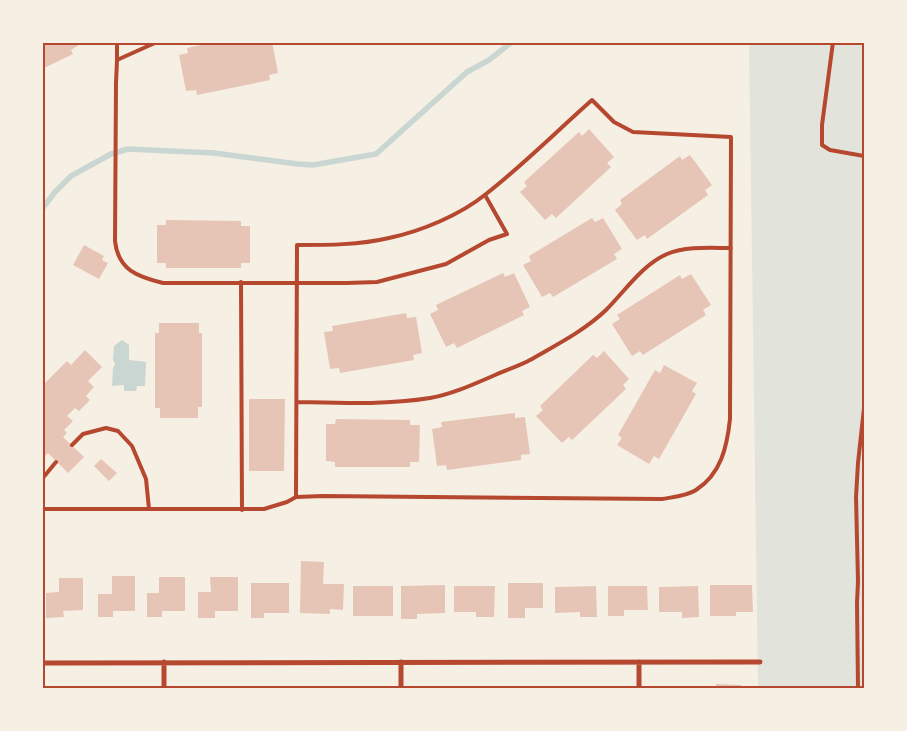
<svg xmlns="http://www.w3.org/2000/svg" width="907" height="731" font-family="Barlow,sans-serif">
	<rect width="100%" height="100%" fill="#f6efe4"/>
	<path fill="#e2e4dc" d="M 749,43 L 864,43 L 864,688 L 758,688 Z"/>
	<path fill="#c9d6d2" d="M 122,340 L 129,345 L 129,360 L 146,362 L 145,386 L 137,386 L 136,391 L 124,391 L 124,385 L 112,386 L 113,368 L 115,364 L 113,359 L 114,346 Z"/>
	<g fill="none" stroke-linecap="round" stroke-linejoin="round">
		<path stroke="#c9d6d2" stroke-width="5.5" d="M 42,209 L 55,192 L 71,176 L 111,154 L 128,149 L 214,153 L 298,164 L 313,165 L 376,154 L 467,72 L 489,60 L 512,42"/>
	</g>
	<path fill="#e6c5b7" d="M 42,42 L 77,42 L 79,45 L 71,50 L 73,54 L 42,69 Z
		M 214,42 L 272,42 L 278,73 L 269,75 L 270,80 L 197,95 L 196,90 L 186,91 L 179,55 L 188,53 L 187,48 Z
		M 589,129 L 614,157 L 607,163 L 611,167 L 556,218 L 552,214 L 545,220 L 520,192 L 527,186 L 524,182 L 579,132 L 582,136 Z
		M 690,155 L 712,185 L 705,190 L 708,195 L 647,239 L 645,235 L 637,240 L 615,210 L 622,204 L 620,200 L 680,156 L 682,160 Z
		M 592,218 L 595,222 L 603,218 L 622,249 L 614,254 L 617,259 L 553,297 L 550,293 L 542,297 L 523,265 L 531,261 L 529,256 Z
		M 166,220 L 241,221 L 241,226 L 250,226 L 250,263 L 241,263 L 241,268 L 166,268 L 166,263 L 157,263 L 157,225 L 166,225 Z
		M 84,245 L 104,256 L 102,260 L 108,263 L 99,279 L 73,265 Z
		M 503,273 L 505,277 L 514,273 L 530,307 L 522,311 L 524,315 L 457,348 L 454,343 L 446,347 L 430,314 L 438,310 L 436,305 Z
		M 691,274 L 711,305 L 703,310 L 706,315 L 643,355 L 640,351 L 632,356 L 612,324 L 620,319 L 617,315 L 680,275 L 682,279 Z
		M 406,313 L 407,318 L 416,317 L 422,353 L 413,355 L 414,360 L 340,373 L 339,368 L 330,369 L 324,332 L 333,331 L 332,326 Z
		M 159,323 L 199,323 L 199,333 L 202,333 L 202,407 L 198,407 L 198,418 L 160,418 L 160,408 L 155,408 L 155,333 L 159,333 Z
		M 85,350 L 102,367 L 88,381 L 94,387 L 86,396 L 90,400 L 79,411 L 75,408 L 67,416 L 73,421 L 64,430 L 67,433 L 63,437 L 84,457 L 68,473 L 48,453 L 42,459 L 42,386 L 67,361 L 71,365 Z
		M 604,351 L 629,379 L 623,385 L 626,389 L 572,440 L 569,437 L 562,443 L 536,416 L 543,410 L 540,406 L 593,355 L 597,358 Z
		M 664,365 L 697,383 L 692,391 L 696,394 L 659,459 L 654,456 L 649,464 L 617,445 L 622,438 L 618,435 L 655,370 L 660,373 Z
		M 249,399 L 285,399 L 284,471 L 249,471 Z
		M 515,413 L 515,418 L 525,417 L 530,454 L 521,455 L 521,460 L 447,470 L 446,465 L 437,466 L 432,429 L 442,427 L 441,422 Z
		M 336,419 L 410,420 L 410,425 L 420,425 L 419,462 L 410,462 L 410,467 L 335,467 L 335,462 L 326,461 L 326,424 L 335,424 Z
		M 101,459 L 117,473 L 109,481 L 94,466 Z
		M 301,561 L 324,562 L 323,584 L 344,584 L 343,610 L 330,609 L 330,614 L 300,613 Z
		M 112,576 L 135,576 L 135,611 L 113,611 L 113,617 L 98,617 L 98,594 L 112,594 Z
		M 159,577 L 185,577 L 185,611 L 162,611 L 162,617 L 147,617 L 147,593 L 159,593 Z
		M 210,577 L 238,577 L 238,611 L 215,611 L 215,618 L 198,618 L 198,592 L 211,592 Z
		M 59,578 L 83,578 L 83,610 L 63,611 L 64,617 L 46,618 L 46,593 L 59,592 Z
		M 251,583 L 289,583 L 289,613 L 264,613 L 264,618 L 251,618 Z
		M 508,583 L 543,583 L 543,608 L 525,608 L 525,618 L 508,618 Z
		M 445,585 L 445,613 L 417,614 L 417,619 L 401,619 L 401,586 Z
		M 710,585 L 752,585 L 753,612 L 736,612 L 736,616 L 710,616 Z
		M 353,586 L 393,586 L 393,616 L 353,616 Z
		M 454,586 L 495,586 L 494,617 L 476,617 L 476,612 L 454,612 Z
		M 596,586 L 597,617 L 580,617 L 580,612 L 555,613 L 555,587 Z
		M 608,586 L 647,586 L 648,610 L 624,610 L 624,616 L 608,616 Z
		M 698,586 L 699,617 L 682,618 L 682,612 L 659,612 L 659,587 Z
		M 716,684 L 741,685 L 741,688 L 716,688 Z"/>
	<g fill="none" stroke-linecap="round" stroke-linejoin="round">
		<path stroke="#b5482f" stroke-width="4" d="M 117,42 L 117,60
			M 157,42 L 117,60 L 116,83 L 115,241 C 118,270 138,277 163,283 L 347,283 L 377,282 L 446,264 L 489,240 L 507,234 L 485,195
			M 833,42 L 822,125 L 822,145 L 830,150 L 864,156
			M 241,282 L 242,510
			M 297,402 C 342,403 386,405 430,398 C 453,394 474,384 495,375 C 506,370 519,366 530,360 C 556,345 584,331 606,310 C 625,291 642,265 667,254 C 687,246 710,248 731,248
			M 72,445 L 83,434 L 106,428 L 118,431 L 132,446 L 146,479 L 149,509
			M 42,479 L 56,462
			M 42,509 L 264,509 L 287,502 L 296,497 L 323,496 L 662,499 C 673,497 687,496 696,490 C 721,474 727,447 730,419 L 731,137 L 633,132 L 614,122 L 592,100 C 557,131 523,165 486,194 C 460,215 422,231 389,238 C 359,245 328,245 297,245 L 296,497
			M 858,688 L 857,603 L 858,581 L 856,497 L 858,463 L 864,408"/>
		<path stroke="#b5482f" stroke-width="5" d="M 401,662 L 401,688
			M 639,662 L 639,688
			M 42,663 L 760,662
			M 164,688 L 164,662"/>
	</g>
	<rect width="907" height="731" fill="none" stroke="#f6efe4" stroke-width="88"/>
	<rect x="44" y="44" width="819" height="643" fill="none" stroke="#b5482f" stroke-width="2"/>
</svg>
